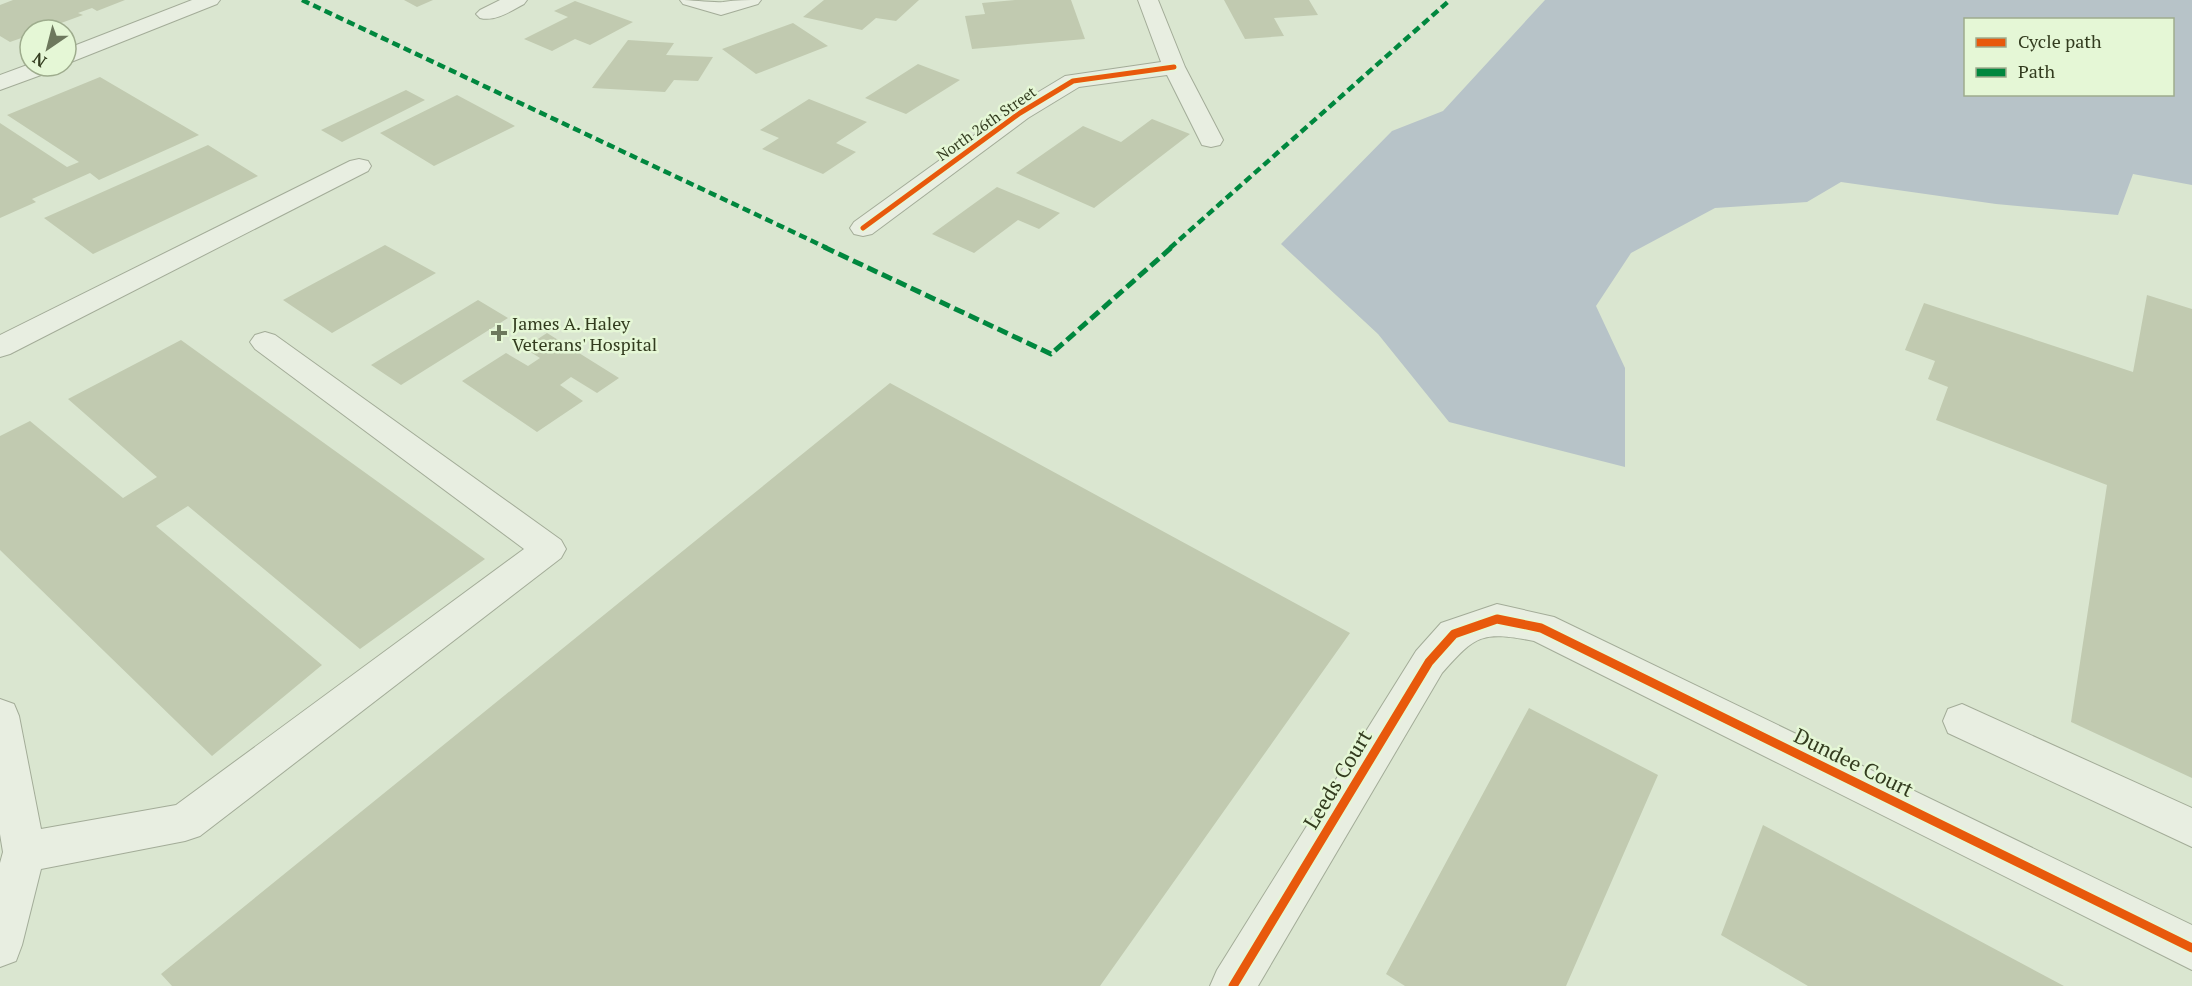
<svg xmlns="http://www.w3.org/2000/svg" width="2192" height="986" font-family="'PT Serif',serif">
	<rect width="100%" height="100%" fill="#dae6d0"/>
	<path fill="#b7c3c8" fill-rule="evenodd" d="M 1545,0 L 2192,0 L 2192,185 L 2133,174 L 2118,215 L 1996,204 L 1841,182 L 1807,202 L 1715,208 L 1631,253 L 1596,306 L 1625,368 L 1625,467 L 1449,422 L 1378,334 L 1281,244 L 1392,131 L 1443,111 ZM 1966,20 L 2172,20 L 2172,94 L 1966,94 Z"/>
	<path fill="#c1cab0" d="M 13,0 L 125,0 L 97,11 L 92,8 L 78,13 L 83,15 L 42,30 L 30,30 L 30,35 L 10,42 L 0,36 L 0,5 Z
		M 404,0 L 433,0 L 417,7 Z
		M 824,0 L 919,0 L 896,21 L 876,18 L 862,30 L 803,17 Z
		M 1015,0 L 1071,0 L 1085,39 L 972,49 L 965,16 L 985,14 L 982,3 Z
		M 1224,0 L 1309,0 L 1318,15 L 1274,18 L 1284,36 L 1245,39 Z
		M 575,1 L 633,22 L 590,45 L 575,39 L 552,51 L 524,39 L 568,17 L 554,11 Z
		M 793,23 L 828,46 L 756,74 L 722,49 Z
		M 628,40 L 674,43 L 666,55 L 713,57 L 698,81 L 674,80 L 665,92 L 592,88 Z
		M 918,64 L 960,80 L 906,114 L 865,98 Z
		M 100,77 L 199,135 L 99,180 L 90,173 L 32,199 L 36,202 L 0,218 L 0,123 L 67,167 L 79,162 L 7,115 Z
		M 406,90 L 425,100 L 342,142 L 321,130 Z
		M 457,95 L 515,126 L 434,166 L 380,133 Z
		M 809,99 L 867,122 L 836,143 L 856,152 L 823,174 L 762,149 L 779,138 L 760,130 Z
		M 1152,119 L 1190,134 L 1094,208 L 1016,173 L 1083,126 L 1121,142 Z
		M 208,145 L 258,176 L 93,254 L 44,218 Z
		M 997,187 L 1060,213 L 1039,229 L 1018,220 L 974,253 L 932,234 Z
		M 385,245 L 436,273 L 332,333 L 283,300 Z
		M 2147,295 L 2192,309 L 2192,778 L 2071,722 L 2107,485 L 1936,420 L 1948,387 L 1928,379 L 1935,361 L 1905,350 L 1924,303 L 2133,372 Z
		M 478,300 L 508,318 L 401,385 L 371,365 Z
		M 547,333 L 619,378 L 597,393 L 571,377 L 560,385 L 583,401 L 537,432 L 462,381 L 506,353 L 528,366 L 540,358 L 524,348 Z
		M 181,340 L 485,559 L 360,649 L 188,506 L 156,526 L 322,665 L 212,756 L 0,550 L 0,436 L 30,421 L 123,498 L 157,477 L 68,399 Z
		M 890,383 L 1350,633 L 1100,986 L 172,986 L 161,974 Z
		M 1529,708 L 1658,775 L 1566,986 L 1405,986 L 1386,974 Z
		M 1763,825 L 2064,986 L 1808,986 L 1721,935 Z"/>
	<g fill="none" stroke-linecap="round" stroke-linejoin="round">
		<defs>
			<path id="minor" d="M 192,0 L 220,0 L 217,4 L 66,64 L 66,49 Z
				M 500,0 L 527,0 L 524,4 C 511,11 495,22 480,18 L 476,14 L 480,10 Z
				M 680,0 C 691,0 714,3 723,2 C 736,0 748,0 761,0 L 758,4 L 721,15 L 683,4 Z
				M 1138,0 L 1158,0 L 1185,67 L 1223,140 L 1220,145 L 1211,147 L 1202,145 L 1167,75 L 1079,87 L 1028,118 L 872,234 L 863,236 L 854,234 L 850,228 L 854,222 L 1012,108 L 1065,76 L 1161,62 Z
				M 30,64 L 30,66 L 55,66 L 52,71 L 0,90 L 0,75 Z
				M 359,159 L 368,161 L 371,166 L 368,171 L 10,354 L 0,357 L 0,335 L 350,161 Z
				M 265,332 L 275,335 L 561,540 L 566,549 L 561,558 L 200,836 L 185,841 L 41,869 L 22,945 L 16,961 L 0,967 L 0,863 L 3,852 L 0,834 L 0,699 L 14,704 L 19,716 L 41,829 L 176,805 L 524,549 L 255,349 L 250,342 L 255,335 Z
				M 1497,604 L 1554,617 L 2192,925 L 2192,970 L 1534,641 C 1483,631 1476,634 1442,673 L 1258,986 L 1210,986 L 1217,970 L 1416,651 L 1441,623 Z
				M 1962,704 L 2192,808 L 2192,847 L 1948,733 L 1943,721 L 1948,709 Z"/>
		</defs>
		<use href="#minor" stroke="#a3ac98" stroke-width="2"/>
		<use href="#minor" fill="#e8eee1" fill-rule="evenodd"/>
		<path stroke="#00873e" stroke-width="4.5" stroke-dasharray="8 4.5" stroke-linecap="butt" d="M 302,0 L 827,248
			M 1170,248 L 1450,0"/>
		<path stroke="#00873e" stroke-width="5" stroke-dasharray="11 5" stroke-linecap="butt" d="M 824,247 L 1051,354 L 1172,247"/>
		<defs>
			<path id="cycleway-far1" d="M 863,228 L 1020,113 L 1073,81 L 1174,67"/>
			<path id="cycleway" d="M 1233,986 L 1429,662 L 1454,634 L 1497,619 L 1541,628 L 2192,948"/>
		</defs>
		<use href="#cycleway-far1" stroke="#e5f7d6" stroke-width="8"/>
		<use href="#cycleway" stroke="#e5f7d6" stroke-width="13"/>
		<use href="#cycleway-far1" stroke="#e8590c" stroke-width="5"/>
		<use href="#cycleway" stroke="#e8590c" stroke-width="9"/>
	</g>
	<path fill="#6d785d" stroke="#e5f7d6" stroke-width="2" d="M496 324h6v6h6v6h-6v6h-6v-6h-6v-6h6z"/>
	<g text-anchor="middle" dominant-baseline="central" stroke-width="5" stroke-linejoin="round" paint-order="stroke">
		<g font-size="15" fill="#333c1f" stroke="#e5f7d6">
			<text transform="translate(986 123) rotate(-35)">North 26th Street</text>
		</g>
		<g font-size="18" fill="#333c1f" stroke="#e5f7d6" text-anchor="start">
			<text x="512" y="323">James A. Haley<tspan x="512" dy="21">Veterans' Hospital</tspan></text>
		</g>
		<g font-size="21" fill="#333c1f" stroke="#e5f7d6">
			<text transform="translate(1854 762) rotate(26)">Dundee Court</text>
			<text transform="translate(1337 779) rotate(-59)">Leeds Court</text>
		</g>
	</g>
	<rect x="1964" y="18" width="210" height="78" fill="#e5f7d6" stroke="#9eac8d" stroke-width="1.5"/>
	<rect x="1976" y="38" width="30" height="9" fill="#e8590c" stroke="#9eac8d" stroke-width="1.5"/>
	<text x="2018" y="48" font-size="18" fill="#333c1f">Cycle path</text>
	<rect x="1976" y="68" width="30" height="9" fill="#00873e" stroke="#9eac8d" stroke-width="1.5"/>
	<text x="2018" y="78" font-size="18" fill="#333c1f">Path</text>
	<g transform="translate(48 48) rotate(215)"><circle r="28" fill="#e5f7d6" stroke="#9eac8d" stroke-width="1.5"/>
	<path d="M0-4.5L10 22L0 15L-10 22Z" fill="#6d785d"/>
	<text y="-9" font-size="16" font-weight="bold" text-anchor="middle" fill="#333c1f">N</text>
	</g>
</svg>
